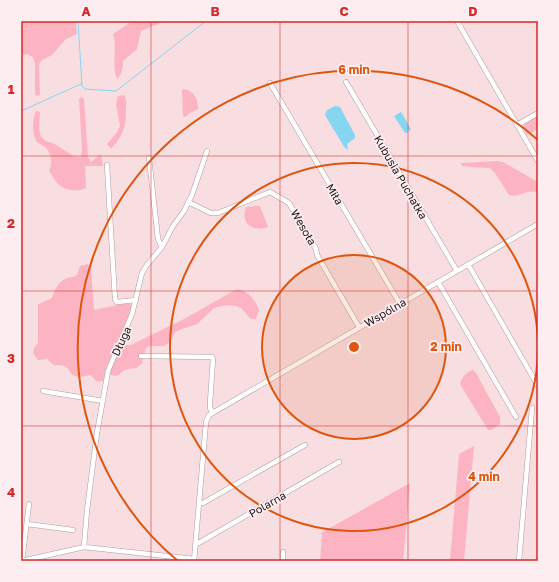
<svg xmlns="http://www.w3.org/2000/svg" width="559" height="582" font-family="'Golos Text',sans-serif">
	<rect width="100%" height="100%" fill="#f8dde1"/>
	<path fill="#fcb4c2" d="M 21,21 L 76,21 L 77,34 L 66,39 L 52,55 L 42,60 L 39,64 L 40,95 L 37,96 L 35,94 L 35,63 L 33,57 L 26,54 L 21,56 Z
		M 132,21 L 162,21 L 158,24 L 141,31 L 137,49 L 123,61 C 123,67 122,75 117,79 C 111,65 118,47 113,34 Z
		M 184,89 C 194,91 198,98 198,109 L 190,113 L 185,117 L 183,116 L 182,90 Z
		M 124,95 C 127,100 126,102 126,107 C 126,127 124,134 111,149 L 107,144 L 117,132 L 120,126 L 116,104 L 118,96 Z
		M 81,97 L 84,99 L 88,157 L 91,162 L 101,154 L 103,166 L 85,166 L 86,188 C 78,192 65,191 58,184 C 55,181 52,175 49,171 C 53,164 51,152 45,147 C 43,145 39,144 37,142 C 32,136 32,118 36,111 L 40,112 L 39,129 L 41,137 L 46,141 L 55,144 L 73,156 L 81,157 L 82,150 L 79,99 Z
		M 538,116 L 538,129 L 527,135 L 523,127 L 524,125 Z
		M 497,161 L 503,162 L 538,182 L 538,192 C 524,189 521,198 509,195 L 495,173 L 490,168 L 471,167 L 462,166 L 461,163 Z
		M 257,206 L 260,206 L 268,227 C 253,232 240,224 246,207 Z
		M 88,264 L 91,268 L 94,310 L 127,303 L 130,304 L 132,307 L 120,339 L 107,365 L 104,380 L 99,382 L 96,381 L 91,375 C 85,376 81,378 75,376 C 69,374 69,367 64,366 C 53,363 57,369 47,359 L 38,360 L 33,353 L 34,348 L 38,343 L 38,305 C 42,301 48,301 52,298 C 54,290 59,281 67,278 C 71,277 74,277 77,275 C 78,273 79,269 80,266 Z
		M 237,289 C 249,291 255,300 259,310 L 256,319 L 251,319 L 241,308 L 236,306 L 227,305 L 214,308 L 197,324 L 177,331 L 173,335 L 171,342 L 164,346 L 149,346 L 146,348 L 142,363 L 137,368 C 129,369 125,368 119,375 L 114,376 L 109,374 L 122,343 L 126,345 L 131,345 L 184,319 Z
		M 473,370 L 476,373 L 500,417 L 500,424 L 491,430 L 488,430 L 460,384 C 461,378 467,371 473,370 Z
		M 474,446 L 464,561 L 450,561 L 459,454 Z
		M 410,483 L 403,561 L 320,561 L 322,535 L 321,533 Z"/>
	<path fill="#87d6f1" d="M 335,106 L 340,107 L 355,135 L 355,138 L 347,144 L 348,149 L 346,149 L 343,145 L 325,115 L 327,110 Z
		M 401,112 L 411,129 L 407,133 L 405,133 L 394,116 Z"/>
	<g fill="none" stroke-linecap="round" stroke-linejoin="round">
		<path stroke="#87d6f1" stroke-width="1" d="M 78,21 L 82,86 L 85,89 L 116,91 L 206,21
			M 21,111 L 81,84"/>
		<defs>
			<path id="minor" d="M 457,21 L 538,161
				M 346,82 L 457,271
				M 270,83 L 400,304
				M 517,125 L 538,113
				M 149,158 L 158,239 L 162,247
				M 107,165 L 115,299 L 117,302 L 136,300
				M 188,202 L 211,213 L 218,213 L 270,192 L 289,203 L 316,249 L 317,255 L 359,327
				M 468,264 L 538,386
				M 438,282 L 516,417
				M 141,356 L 212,357 L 213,359 L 210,403 L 210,408 L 212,412
				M 43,391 L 103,401
				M 199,503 L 203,503 L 305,445
				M 27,524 L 73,530
				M 195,545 L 339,462
				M 84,547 L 87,510 L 97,433 L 108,371 L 132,314 L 142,273 L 147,265 L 162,247 L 173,226 L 184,211 L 192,195 L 207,151
				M 22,561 L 84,547 L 194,559
				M 22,561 L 29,504
				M 194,561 L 206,422 L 209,415 L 538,224
				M 283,561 L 283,552
				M 519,561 L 532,408"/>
		</defs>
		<use href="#minor" stroke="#b49b9f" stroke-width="5.5"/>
		<use href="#minor" stroke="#fff" stroke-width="4.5"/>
	</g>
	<path fill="none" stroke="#d62828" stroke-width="1" stroke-opacity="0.55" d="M 151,21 L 151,561M 280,21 L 280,561M 408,21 L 408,561M 21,156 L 538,156M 21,291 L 538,291M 21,426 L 538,426"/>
	<circle cx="354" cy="347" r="92" fill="#de560d" fill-opacity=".12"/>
	<g fill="none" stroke="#de560d" stroke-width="2">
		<circle cx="354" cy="347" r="92"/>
		<path d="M538 349A184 184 0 1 1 538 345"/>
		<path d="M178 561A277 277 0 1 1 538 140"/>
	</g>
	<g text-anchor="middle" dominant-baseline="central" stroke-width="3.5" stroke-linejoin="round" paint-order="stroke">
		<g font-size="11" fill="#1f1617" stroke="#feedf0">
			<text transform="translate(401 177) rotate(60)">Kubusia Puchatka</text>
			<text transform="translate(335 194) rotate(59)">Miła</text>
			<text transform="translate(304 227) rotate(60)">Wesoła</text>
			<text transform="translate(385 312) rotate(-30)">Wspólna</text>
			<text transform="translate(121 341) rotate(-65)">Długa</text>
			<text transform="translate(267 504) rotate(-30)">Polarna</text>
		</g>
	</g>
	<circle cx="354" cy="347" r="6" fill="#de560d" stroke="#feedf0" stroke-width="2"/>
	<g font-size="12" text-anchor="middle" font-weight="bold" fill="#de560d" stroke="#feedf0" stroke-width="3.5" stroke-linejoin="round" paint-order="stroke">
		<text x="354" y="74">6 min</text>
		<text x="446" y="351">2 min</text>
		<text x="484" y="481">4 min</text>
	</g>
	<rect width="559" height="582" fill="none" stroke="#feedf0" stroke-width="44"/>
	<rect x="22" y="22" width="515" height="538" fill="none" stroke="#d62828" stroke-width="1.5"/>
	<g font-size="13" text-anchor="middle" font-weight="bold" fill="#d62828">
		<text x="86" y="16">A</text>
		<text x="215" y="16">B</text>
		<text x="344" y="16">C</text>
		<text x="473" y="16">D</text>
		<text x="11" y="94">1</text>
		<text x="11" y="228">2</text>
		<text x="11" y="363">3</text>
		<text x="11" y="497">4</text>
	</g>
</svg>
